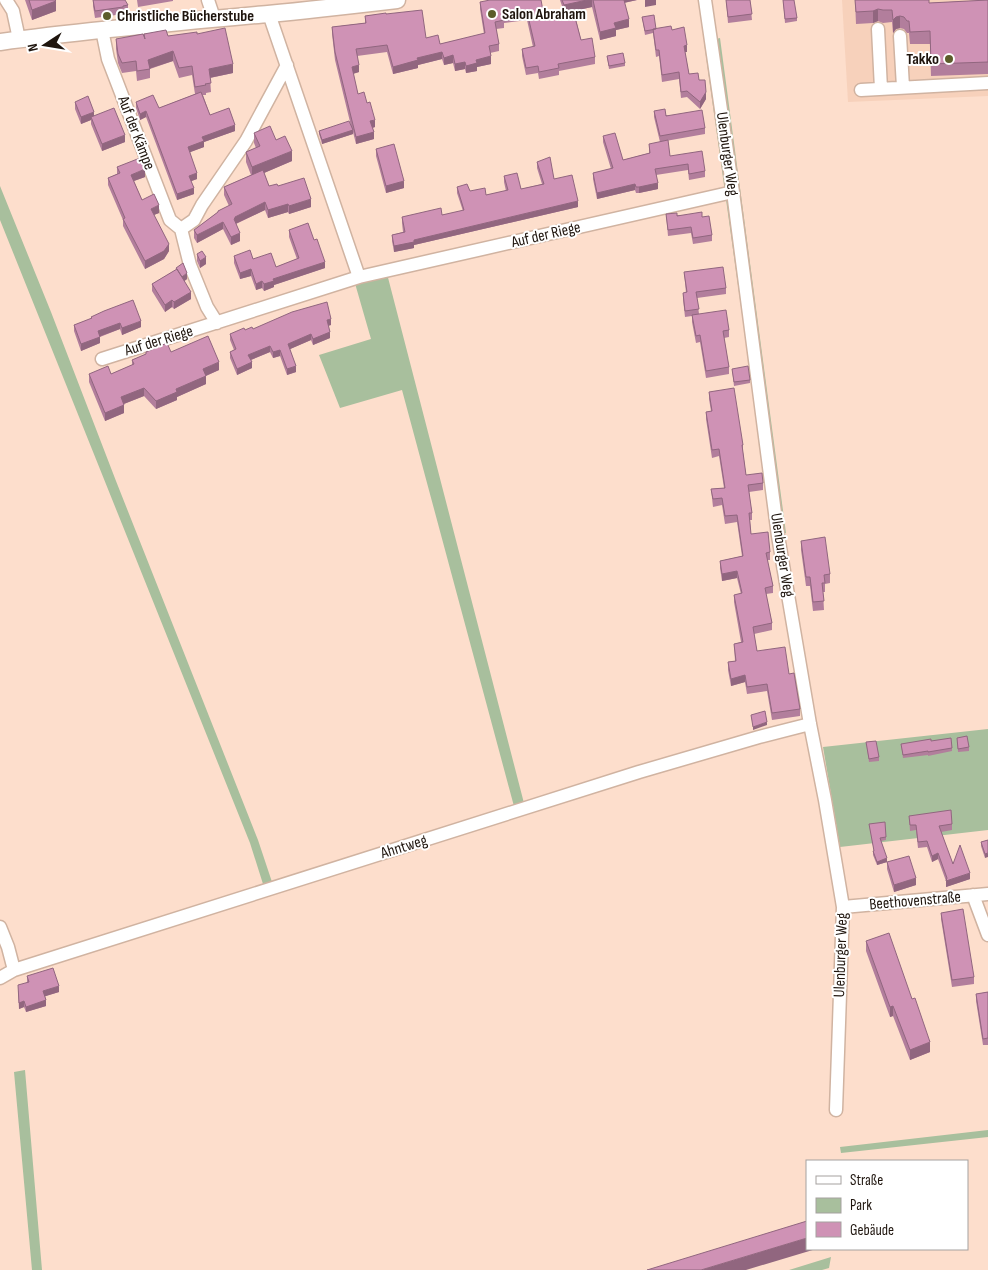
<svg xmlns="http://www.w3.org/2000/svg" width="988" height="1270" font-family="'Sofia Sans Condensed',sans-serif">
	<rect width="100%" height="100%" fill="#fddecc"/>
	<path fill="#f7d1bb" d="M 842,0 L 988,0 L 988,96 L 848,102 Z"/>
	<path fill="#a8bf9d" d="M 720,38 L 786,533 L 773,536 L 704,42 Z
		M 0,186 L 51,312 L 116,481 L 258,840 L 272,882 L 263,884 L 250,843 L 0,220 Z
		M 385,266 L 525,807 L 515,810 L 402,390 L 340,408 L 319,355 L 371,339 L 352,273 Z
		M 988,729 L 988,830 L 840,847 L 823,747 Z
		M 25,1070 L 42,1270 L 32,1270 L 14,1072 Z
		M 988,1130 L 988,1137 L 841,1153 L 840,1147 Z
		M 831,1257 L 829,1268 L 822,1270 L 789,1270 Z"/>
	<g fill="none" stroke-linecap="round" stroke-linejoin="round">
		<defs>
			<path id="minor" d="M 6,0 L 13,11 L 19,39
				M 208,0 L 214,18
				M 705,0 L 733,192 L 778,536 L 810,724 L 825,800 L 843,907 L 836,1110
				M 269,14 L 359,277
				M 878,29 L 881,89
				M 102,30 L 108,59 L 170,220 L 181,229 L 190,265 L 207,307 L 217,323
				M 900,36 L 903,87
				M 861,90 L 988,83
				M 181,229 L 194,220 L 202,205 L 246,141 L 287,65
				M 102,359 L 359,277 L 733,192
				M 973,895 L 988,935
				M 843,907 L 988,894
				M 0,927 L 8,947 L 14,970
				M 0,978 L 14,970 L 639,772 L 759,737 L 810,724"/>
			<path id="major" d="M 0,42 C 89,30 179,22 268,14 C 311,10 354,5 397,0"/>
		</defs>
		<use href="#minor" stroke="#d0b3a1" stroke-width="15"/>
		<use href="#major" stroke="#d0b3a1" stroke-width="19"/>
		<use href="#minor" stroke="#fff" stroke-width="12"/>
		<use href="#major" stroke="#fff" stroke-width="16"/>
	</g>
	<path fill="#b27e9c" d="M 25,0 L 55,0 L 56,11 L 32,20 Z
		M 93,0 L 128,5 L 128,12 L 123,13 L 123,14 L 95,18 L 93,6 Z
		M 137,0 L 173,0 L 173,1 L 138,7 Z
		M 560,0 L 637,0 L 624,3 L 629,27 L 616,30 L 616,36 L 600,40 L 592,7 L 574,11 L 581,40 L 595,57 L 595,64 L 559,71 L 559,75 L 539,79 L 538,73 L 526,75 L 522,56 L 522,49 L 533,47 L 527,20 L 504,23 L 504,28 L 496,29 L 499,44 L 499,51 L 490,53 L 491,64 L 477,67 L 477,71 L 466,73 L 465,69 L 455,71 L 453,63 L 444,65 L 442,59 L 418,65 L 418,68 L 393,74 L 387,52 L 357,56 L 359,72 L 353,74 L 358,94 L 367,103 L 375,127 L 373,128 L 374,139 L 356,144 L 353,132 L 353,134 L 322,144 L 319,134 L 319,131 L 351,126 L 335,60 L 332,34 L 332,27 L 365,23 L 365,16 L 386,14 L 426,38 L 440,44 L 484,34 L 480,9 L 480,2 L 544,16 L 564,12 Z
		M 726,0 L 750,0 L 752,20 L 728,23 Z
		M 783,0 L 797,18 L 797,21 L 785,23 Z
		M 855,0 L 929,0 L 929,3 L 988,0 L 988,74 L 931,76 L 930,44 L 910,44 L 909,33 L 907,33 L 904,29 L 900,28 L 896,29 L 893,33 L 892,22 L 883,23 L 878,21 L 873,23 L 856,24 Z
		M 642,17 L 656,29 L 672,30 L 687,52 L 685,52 L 689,74 L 699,80 L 706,99 L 700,109 L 687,97 L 681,98 L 679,79 L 662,82 L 659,56 L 656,57 L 653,33 L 645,35 Z
		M 144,34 L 168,36 L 197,34 L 233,73 L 210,78 L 211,92 L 206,93 L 206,95 L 203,95 L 210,115 L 235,131 L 204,142 L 204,147 L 190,152 L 197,179 L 191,181 L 194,194 L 177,200 L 146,117 L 140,120 L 136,108 L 136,102 L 159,108 L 195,94 L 192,75 L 179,78 L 173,61 L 150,69 L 150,78 L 137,81 L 136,71 L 122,73 L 118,63 L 116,49 L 116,39 L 144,37 Z
		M 607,56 L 625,63 L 625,66 L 609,69 Z
		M 75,102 L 94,116 L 125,142 L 102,151 L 91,124 L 91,120 L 81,124 L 75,109 Z
		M 654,111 L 705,128 L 705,134 L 660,142 L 654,117 Z
		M 254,133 L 276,140 L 292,161 L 264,173 L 269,186 L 278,186 L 311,207 L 289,214 L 288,212 L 268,218 L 265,210 L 236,224 L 240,241 L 231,245 L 223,229 L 197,243 L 194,238 L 194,230 L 218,212 L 218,211 L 229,206 L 224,195 L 224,187 L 251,175 L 246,162 L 246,152 L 256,148 L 254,143 Z
		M 603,136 L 623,160 L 649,153 L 649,144 L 670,156 L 705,171 L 705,177 L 689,180 L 688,170 L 656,175 L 658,189 L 639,193 L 636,193 L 635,190 L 597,199 L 593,179 L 593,173 L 611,169 L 603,142 Z
		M 376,149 L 404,188 L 386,193 L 376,156 Z
		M 537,162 L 554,179 L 578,207 L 414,245 L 414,248 L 394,252 L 392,241 L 392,235 L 403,232 L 402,223 L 402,217 L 442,215 L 463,211 L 457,193 L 457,187 L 470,191 L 486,195 L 506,191 L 504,182 L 504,176 L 521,189 L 542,184 L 537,168 Z
		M 117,167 L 145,177 L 134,181 L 142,200 L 159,213 L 154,215 L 169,251 L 164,259 L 145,269 L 123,226 L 123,220 L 108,185 L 108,178 L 117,174 Z
		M 666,214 L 702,217 L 712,235 L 712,241 L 693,244 L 691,233 L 668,236 Z
		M 289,230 L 325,268 L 274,285 L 274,287 L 264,291 L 262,288 L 256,290 L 251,276 L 240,279 L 234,263 L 234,256 L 253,259 L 276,267 L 297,259 L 289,237 Z
		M 197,254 L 206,264 L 200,268 L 197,261 Z
		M 176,268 L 187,279 L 184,281 L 191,299 L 174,309 L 172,307 L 165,312 L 152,291 L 152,284 L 176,270 Z
		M 684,272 L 726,288 L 726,294 L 697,298 L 699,314 L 729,330 L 729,337 L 724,338 L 729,367 L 729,374 L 706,378 L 700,342 L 696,343 L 692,322 L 692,316 L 685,317 L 683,299 L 683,293 L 686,293 Z
		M 91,317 L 141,327 L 122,335 L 120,329 L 100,337 L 100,343 L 81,351 L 74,331 L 74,325 L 91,319 Z
		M 331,325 L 328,326 L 330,338 L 313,345 L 311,340 L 290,349 L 296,372 L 287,375 L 280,356 L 273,358 L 270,352 L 251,360 L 252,368 L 237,375 L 230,358 L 230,352 L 234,350 L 230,340 L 230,334 L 245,330 L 253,329 Z
		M 146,352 L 171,352 L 219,370 L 206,376 L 206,384 L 177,397 L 177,400 L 156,409 L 144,396 L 124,404 L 124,413 L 105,421 L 89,382 L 89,374 L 111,374 L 132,365 L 132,360 L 146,354 Z
		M 732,369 L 750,380 L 750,383 L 734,386 Z
		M 709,392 L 743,445 L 743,452 L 746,475 L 763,483 L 763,490 L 749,492 L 752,513 L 752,520 L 750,520 L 751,534 L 770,552 L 770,560 L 767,560 L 773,586 L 773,593 L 766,594 L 772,623 L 772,630 L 754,634 L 757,651 L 789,674 L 800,709 L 800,716 L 772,720 L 767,691 L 747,694 L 745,682 L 731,686 L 728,670 L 728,662 L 735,661 L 734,644 L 741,642 L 734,602 L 734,595 L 741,594 L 737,578 L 722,581 L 720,568 L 720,561 L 742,556 L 737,522 L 725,524 L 722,505 L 713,507 L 711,489 L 724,488 L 719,456 L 712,458 L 706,419 L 706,412 L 711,411 L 709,399 Z
		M 801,541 L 830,574 L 830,583 L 825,584 L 825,592 L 823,592 L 824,610 L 813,611 L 810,586 L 806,586 L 801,550 Z
		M 957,738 L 969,747 L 969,751 L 958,752 Z
		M 866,742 L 879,757 L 879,761 L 869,762 Z
		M 901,744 L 952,748 L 952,751 L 928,756 L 928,755 L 903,758 Z
		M 909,816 L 952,824 L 952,830 L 941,832 L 953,864 L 970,879 L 946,887 L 946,881 L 938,859 L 932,862 L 927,847 L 918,848 L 916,830 L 910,831 Z
		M 869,824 L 886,837 L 886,840 L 881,841 L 887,862 L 877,865 L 873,855 L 873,851 L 874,851 Z
		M 988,840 L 985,858 L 981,846 L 981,842 Z
		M 887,862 L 916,885 L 894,892 L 887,869 Z
		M 941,913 L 974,977 L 974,984 L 952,987 L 941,919 Z
		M 866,941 L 930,1052 L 910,1060 L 893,1016 L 890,1017 L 866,951 Z
		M 27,976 L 59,992 L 45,996 L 46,1006 L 26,1012 L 24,1007 L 19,1009 L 18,991 L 27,982 Z
		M 988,992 L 988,1045 L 983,1045 L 976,1001 L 976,994 Z"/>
	<path fill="#91667f" d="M 587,0 L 592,0 L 592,7 L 564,13 L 564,5 Z
		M 623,0 L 637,0 L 623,3 Z
		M 645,0 L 656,0 L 656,5 L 645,7 Z
		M 56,1 L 56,11 L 32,20 L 32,10 Z
		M 878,9 L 878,21 L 873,23 L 873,11 Z
		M 900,16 L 900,28 L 896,29 L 893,33 L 893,20 L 896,17 Z
		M 629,19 L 629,27 L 616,30 L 616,36 L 600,40 L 600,32 L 614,23 Z
		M 687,45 L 687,52 L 684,52 L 684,46 Z
		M 173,51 L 173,61 L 148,69 L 148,60 Z
		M 442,52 L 442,59 L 418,65 L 418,68 L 393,74 L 393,67 L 417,58 Z
		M 453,55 L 453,63 L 444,65 L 444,58 Z
		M 491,56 L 491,64 L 477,67 L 477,71 L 466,73 L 466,66 L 476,60 Z
		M 465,62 L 465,69 L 455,71 L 455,64 Z
		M 233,64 L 233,73 L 209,78 L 209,69 Z
		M 359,65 L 359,72 L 352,74 L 352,67 Z
		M 706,92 L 706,99 L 700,109 L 700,102 Z
		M 146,111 L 146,117 L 140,120 L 140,114 Z
		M 94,112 L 94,119 L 91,117 L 91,120 L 81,124 L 81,117 Z
		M 375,120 L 375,127 L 370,128 L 370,121 Z
		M 235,125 L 235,131 L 204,142 L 204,147 L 188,153 L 188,147 L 202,137 Z
		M 353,130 L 353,134 L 322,144 L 322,140 Z
		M 374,132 L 374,139 L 356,144 L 356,137 Z
		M 125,135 L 125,142 L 102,151 L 102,144 Z
		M 292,151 L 292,161 L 252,178 L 252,167 Z
		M 145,169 L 145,177 L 131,182 L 131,175 Z
		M 197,173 L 197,179 L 189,182 L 189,176 Z
		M 404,181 L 404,188 L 386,193 L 386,186 Z
		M 658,183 L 658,189 L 639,193 L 639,187 Z
		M 635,184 L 635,190 L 597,199 L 597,193 Z
		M 194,188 L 194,194 L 177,200 L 177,194 Z
		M 311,199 L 311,207 L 289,214 L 289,206 Z
		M 578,201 L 578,207 L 414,245 L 414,248 L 394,252 L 394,246 L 414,240 Z
		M 265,202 L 265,210 L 235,224 L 234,219 L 235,217 Z
		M 288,204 L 288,212 L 268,218 L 268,210 Z
		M 159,205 L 159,213 L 151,216 L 151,209 Z
		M 223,222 L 223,229 L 197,243 L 197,235 Z
		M 240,233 L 240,241 L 231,245 L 231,237 Z
		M 169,244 L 169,251 L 164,259 L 145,269 L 145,261 Z
		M 206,257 L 206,264 L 200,268 L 200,261 Z
		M 325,262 L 325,268 L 274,285 L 274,287 L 264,291 L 264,284 L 273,279 Z
		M 251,269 L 251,276 L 240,279 L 240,273 Z
		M 187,273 L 187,279 L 182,283 L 182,277 Z
		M 262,281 L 262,288 L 256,290 L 256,284 Z
		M 191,292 L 191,299 L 174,309 L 174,302 Z
		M 172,300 L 172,307 L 165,312 L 165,305 Z
		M 331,319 L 331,325 L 327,326 L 327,320 Z
		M 141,321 L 141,327 L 122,335 L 122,328 Z
		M 120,323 L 120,329 L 98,337 L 98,331 Z
		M 330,332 L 330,338 L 313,345 L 313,339 Z
		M 311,334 L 311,340 L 288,350 L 288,344 Z
		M 100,337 L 100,343 L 81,351 L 81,344 Z
		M 270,346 L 270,352 L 248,361 L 248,355 Z
		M 280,350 L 280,356 L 273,358 L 273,352 Z
		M 219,362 L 219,370 L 203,377 L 203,369 Z
		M 252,362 L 252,368 L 237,375 L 237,369 Z
		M 296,366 L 296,372 L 287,375 L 287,369 Z
		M 206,376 L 206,384 L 177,397 L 177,400 L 156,409 L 156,401 L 176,389 Z
		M 144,388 L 144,396 L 121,405 L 121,397 Z
		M 124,405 L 124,413 L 105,421 L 105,413 Z
		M 737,571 L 737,578 L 722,581 L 722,574 Z
		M 745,675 L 745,682 L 731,686 L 731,679 Z
		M 767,722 L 767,725 L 753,730 L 753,727 Z
		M 938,853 L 938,859 L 932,862 L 932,856 Z
		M 988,853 L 988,857 L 985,858 L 985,854 Z
		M 887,858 L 887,862 L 877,865 L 877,862 Z
		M 970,873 L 970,879 L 946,887 L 946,881 Z
		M 916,878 L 916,885 L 894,892 L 894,885 Z
		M 59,986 L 59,992 L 43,997 L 43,991 Z
		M 46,1000 L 46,1006 L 26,1012 L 26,1007 Z
		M 24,1001 L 24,1007 L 19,1009 L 19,1003 Z
		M 893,1006 L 893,1016 L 890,1017 L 890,1007 Z
		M 930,1042 L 930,1052 L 910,1060 L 910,1050 Z
		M 807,1238 L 807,1249 L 816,1249 L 746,1270 L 701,1270 Z"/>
	<path fill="#cf92b5" stroke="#91667f" d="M 29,0 L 55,0 L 56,1 L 32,10 Z
		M 93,0 L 125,0 L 128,5 L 123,6 L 123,7 L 95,11 Z
		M 490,0 L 541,0 L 544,16 L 573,10 L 581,40 L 592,38 L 595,57 L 558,64 L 559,68 L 539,72 L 538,66 L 526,68 L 522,49 L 535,46 L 527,12 L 503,16 L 504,20 L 495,22 L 499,44 L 489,46 L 491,56 L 476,60 L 477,63 L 466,66 L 465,62 L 455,64 L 453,55 L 444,58 L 442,52 L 417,58 L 418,60 L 393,67 L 387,45 L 356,49 L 359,65 L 352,67 L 358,94 L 364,92 L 367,103 L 370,102 L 375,120 L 370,121 L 374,132 L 356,137 L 335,52 L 332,27 L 366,23 L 365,16 L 386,13 L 386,14 L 422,10 L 426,38 L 438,35 L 440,44 L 485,33 L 480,2 Z
		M 562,0 L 587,0 L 564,5 Z
		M 593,0 L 624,0 L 629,19 L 614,23 L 616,28 L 600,32 Z
		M 726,0 L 750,0 L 752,14 L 728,17 Z
		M 783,0 L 794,0 L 797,18 L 785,19 Z
		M 855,0 L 929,0 L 929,3 L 988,0 L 988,62 L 931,64 L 930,31 L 910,32 L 909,21 L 907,21 L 904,17 L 900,16 L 896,17 L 893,20 L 892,10 L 883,10 L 878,9 L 873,11 L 856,12 Z
		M 654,15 L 656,29 L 645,31 L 642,17 Z
		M 671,26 L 672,30 L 684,27 L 687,45 L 684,46 L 689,74 L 698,73 L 699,80 L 705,80 L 706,92 L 700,102 L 687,91 L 681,92 L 679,72 L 662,75 L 659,50 L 656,50 L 653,29 Z
		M 225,28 L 233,64 L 209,69 L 211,83 L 205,84 L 206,85 L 195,87 L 192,66 L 179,68 L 173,51 L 148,60 L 150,69 L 137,71 L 136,61 L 122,63 L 118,54 L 116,39 L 143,34 L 145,39 L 144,34 L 166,30 L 168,36 L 197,32 L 197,34 Z
		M 623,53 L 625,63 L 609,66 L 607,56 Z
		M 201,92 L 210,115 L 229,108 L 235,125 L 202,137 L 204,141 L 188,147 L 197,173 L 189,176 L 194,188 L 177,194 L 146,111 L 140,114 L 136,102 L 153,95 L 159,108 Z
		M 88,96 L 94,112 L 81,117 L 75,102 Z
		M 114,108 L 125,135 L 102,144 L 91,117 Z
		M 665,109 L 666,116 L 702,110 L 705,128 L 660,136 L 654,111 Z
		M 349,121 L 353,130 L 322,140 L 319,131 Z
		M 270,126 L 276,140 L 285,136 L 292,151 L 252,167 L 246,152 L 260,146 L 254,133 Z
		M 615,133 L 623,160 L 650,153 L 649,144 L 668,140 L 670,156 L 702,151 L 705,171 L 689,174 L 688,164 L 655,169 L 658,183 L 639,187 L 636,187 L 635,184 L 597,193 L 593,173 L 613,168 L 603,136 Z
		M 394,144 L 404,181 L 386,186 L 376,149 Z
		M 550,157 L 554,179 L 572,175 L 578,201 L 414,240 L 414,242 L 394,246 L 392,235 L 405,232 L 402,217 L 441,208 L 442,215 L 464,210 L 457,187 L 467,184 L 470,191 L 485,188 L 486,195 L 508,190 L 504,176 L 517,173 L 521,189 L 544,184 L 537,162 Z
		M 140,158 L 145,169 L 131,175 L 142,200 L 154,194 L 159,205 L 151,209 L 169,244 L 164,251 L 145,261 L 123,219 L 125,218 L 108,178 L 120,173 L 117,167 Z
		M 263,170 L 269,186 L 277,184 L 278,186 L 304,178 L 311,199 L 289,206 L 288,204 L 268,210 L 265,202 L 235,217 L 235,218 L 234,219 L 240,233 L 231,237 L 223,222 L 197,235 L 194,230 L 218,212 L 218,211 L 232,204 L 224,187 Z
		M 702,212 L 702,217 L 709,216 L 712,235 L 693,238 L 691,227 L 668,230 L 666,214 L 677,213 L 677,216 Z
		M 308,223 L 314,240 L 317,239 L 325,262 L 273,279 L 274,281 L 264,284 L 262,281 L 256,284 L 251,269 L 240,273 L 234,256 L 250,250 L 253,259 L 271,253 L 276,267 L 299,258 L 289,230 Z
		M 202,251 L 206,257 L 200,261 L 197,254 Z
		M 183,263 L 187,273 L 182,277 L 176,268 Z
		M 723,267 L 726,288 L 696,292 L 699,309 L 685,311 L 683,293 L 687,292 L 684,272 Z
		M 177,269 L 191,292 L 174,302 L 172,300 L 165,305 L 152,284 Z
		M 133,300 L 141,321 L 122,328 L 120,323 L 98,331 L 100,337 L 81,344 L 74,325 L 92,318 L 91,317 L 104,311 Z
		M 327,302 L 331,319 L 327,320 L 330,332 L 313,339 L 311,334 L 288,344 L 296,366 L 287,369 L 280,350 L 273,352 L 270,346 L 248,355 L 252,362 L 237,369 L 230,352 L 236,349 L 230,334 L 244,328 L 245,330 L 252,327 L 253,329 L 292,312 Z
		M 726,310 L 729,330 L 723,331 L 729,367 L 706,371 L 700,335 L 696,336 L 692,315 Z
		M 208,336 L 219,362 L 203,369 L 206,376 L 176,389 L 177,392 L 156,401 L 144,388 L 121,397 L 124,405 L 105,413 L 89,374 L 108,366 L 111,374 L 134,364 L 132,360 L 146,354 L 146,352 L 167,343 L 171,352 Z
		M 748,366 L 750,380 L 734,382 L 732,369 Z
		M 734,388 L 743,445 L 742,445 L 746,475 L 762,473 L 763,483 L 748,485 L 752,513 L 749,513 L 751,534 L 768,532 L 770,552 L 766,553 L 773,586 L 765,588 L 772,623 L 753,627 L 757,651 L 785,647 L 789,674 L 794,673 L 800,709 L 772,713 L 767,684 L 747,687 L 745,675 L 731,679 L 728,662 L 736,661 L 734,644 L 743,642 L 734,595 L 742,593 L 737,571 L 722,574 L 720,561 L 743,556 L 737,515 L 725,516 L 722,498 L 713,499 L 711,489 L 725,488 L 719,449 L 712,450 L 706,412 L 712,411 L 709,392 Z
		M 825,537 L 830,574 L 824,575 L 825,583 L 822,583 L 824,601 L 813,602 L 810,577 L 806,577 L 801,541 Z
		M 765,711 L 767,722 L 753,727 L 751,715 Z
		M 967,736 L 969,747 L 958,749 L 957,738 Z
		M 951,738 L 952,748 L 928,752 L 928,751 L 903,755 L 901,744 L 931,739 L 931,741 Z
		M 876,741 L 879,757 L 869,759 L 866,742 Z
		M 951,810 L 952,824 L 939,826 L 953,864 L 960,845 L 970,873 L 946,881 L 947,878 L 938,853 L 932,856 L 927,841 L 918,842 L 916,825 L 910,825 L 909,816 Z
		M 885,822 L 886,837 L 880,838 L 887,858 L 877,862 L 873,851 L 874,851 L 869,824 Z
		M 988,840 L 988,853 L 985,854 L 981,842 Z
		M 909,856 L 916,878 L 894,885 L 887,862 Z
		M 963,909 L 974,977 L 952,980 L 941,913 Z
		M 889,933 L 912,999 L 915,998 L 930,1042 L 910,1050 L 893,1006 L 890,1007 L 866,941 Z
		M 53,968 L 59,986 L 43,991 L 46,1000 L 26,1007 L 24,1001 L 19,1003 L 18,985 L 29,982 L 27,976 Z
		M 988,992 L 988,1038 L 983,1039 L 976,994 Z
		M 807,1221 L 807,1238 L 701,1270 L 647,1270 Z"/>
	<g fill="#5b5c2a" stroke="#fff" stroke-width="2">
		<circle cx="492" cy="14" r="5"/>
		<circle cx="107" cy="16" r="5"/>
		<circle cx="949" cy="59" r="5"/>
	</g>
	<g text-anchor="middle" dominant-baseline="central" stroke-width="4" stroke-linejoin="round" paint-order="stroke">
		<g font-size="16" font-weight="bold" fill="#1f150e" stroke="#fff" text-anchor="start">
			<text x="502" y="14">Salon Abraham</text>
			<text x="117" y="16">Christliche Bücherstube</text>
			<text x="939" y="59" text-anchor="end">Takko</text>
		</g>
		<g font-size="16" fill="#1f150e" stroke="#fff">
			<text transform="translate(136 133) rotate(69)">Auf der Kämpe</text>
			<text transform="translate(727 154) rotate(82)">Ulenburger Weg</text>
			<text transform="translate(546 235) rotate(-13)">Auf der Riege</text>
			<text transform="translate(159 341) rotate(-17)">Auf der Riege</text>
			<text transform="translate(782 555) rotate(81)">Ulenburger Weg</text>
			<text transform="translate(404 847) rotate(-17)">Ahntweg</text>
			<text transform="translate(915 901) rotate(-5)">Beethovenstraße</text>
			<text transform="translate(841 955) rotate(-88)">Ulenburger Weg</text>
		</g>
	</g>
	<rect x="806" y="1160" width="162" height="90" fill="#ffffff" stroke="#a5a19f"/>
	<rect x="816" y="1176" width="25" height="8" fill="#ffffff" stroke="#a5a19f"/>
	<text x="850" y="1185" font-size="15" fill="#1f150e">Straße</text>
	<rect x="816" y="1198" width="25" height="15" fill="#a8bf9d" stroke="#a5a19f"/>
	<text x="850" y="1210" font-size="15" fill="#1f150e">Park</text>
	<rect x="816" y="1222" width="25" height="15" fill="#cf92b5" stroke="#a5a19f"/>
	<text x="850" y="1235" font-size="15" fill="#1f150e">Gebäude</text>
	<g transform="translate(45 45) rotate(258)" stroke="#ffffff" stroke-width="4" paint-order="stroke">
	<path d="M0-4L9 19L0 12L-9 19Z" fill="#1f150e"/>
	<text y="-8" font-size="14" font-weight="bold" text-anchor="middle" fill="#1f150e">N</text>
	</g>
</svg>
